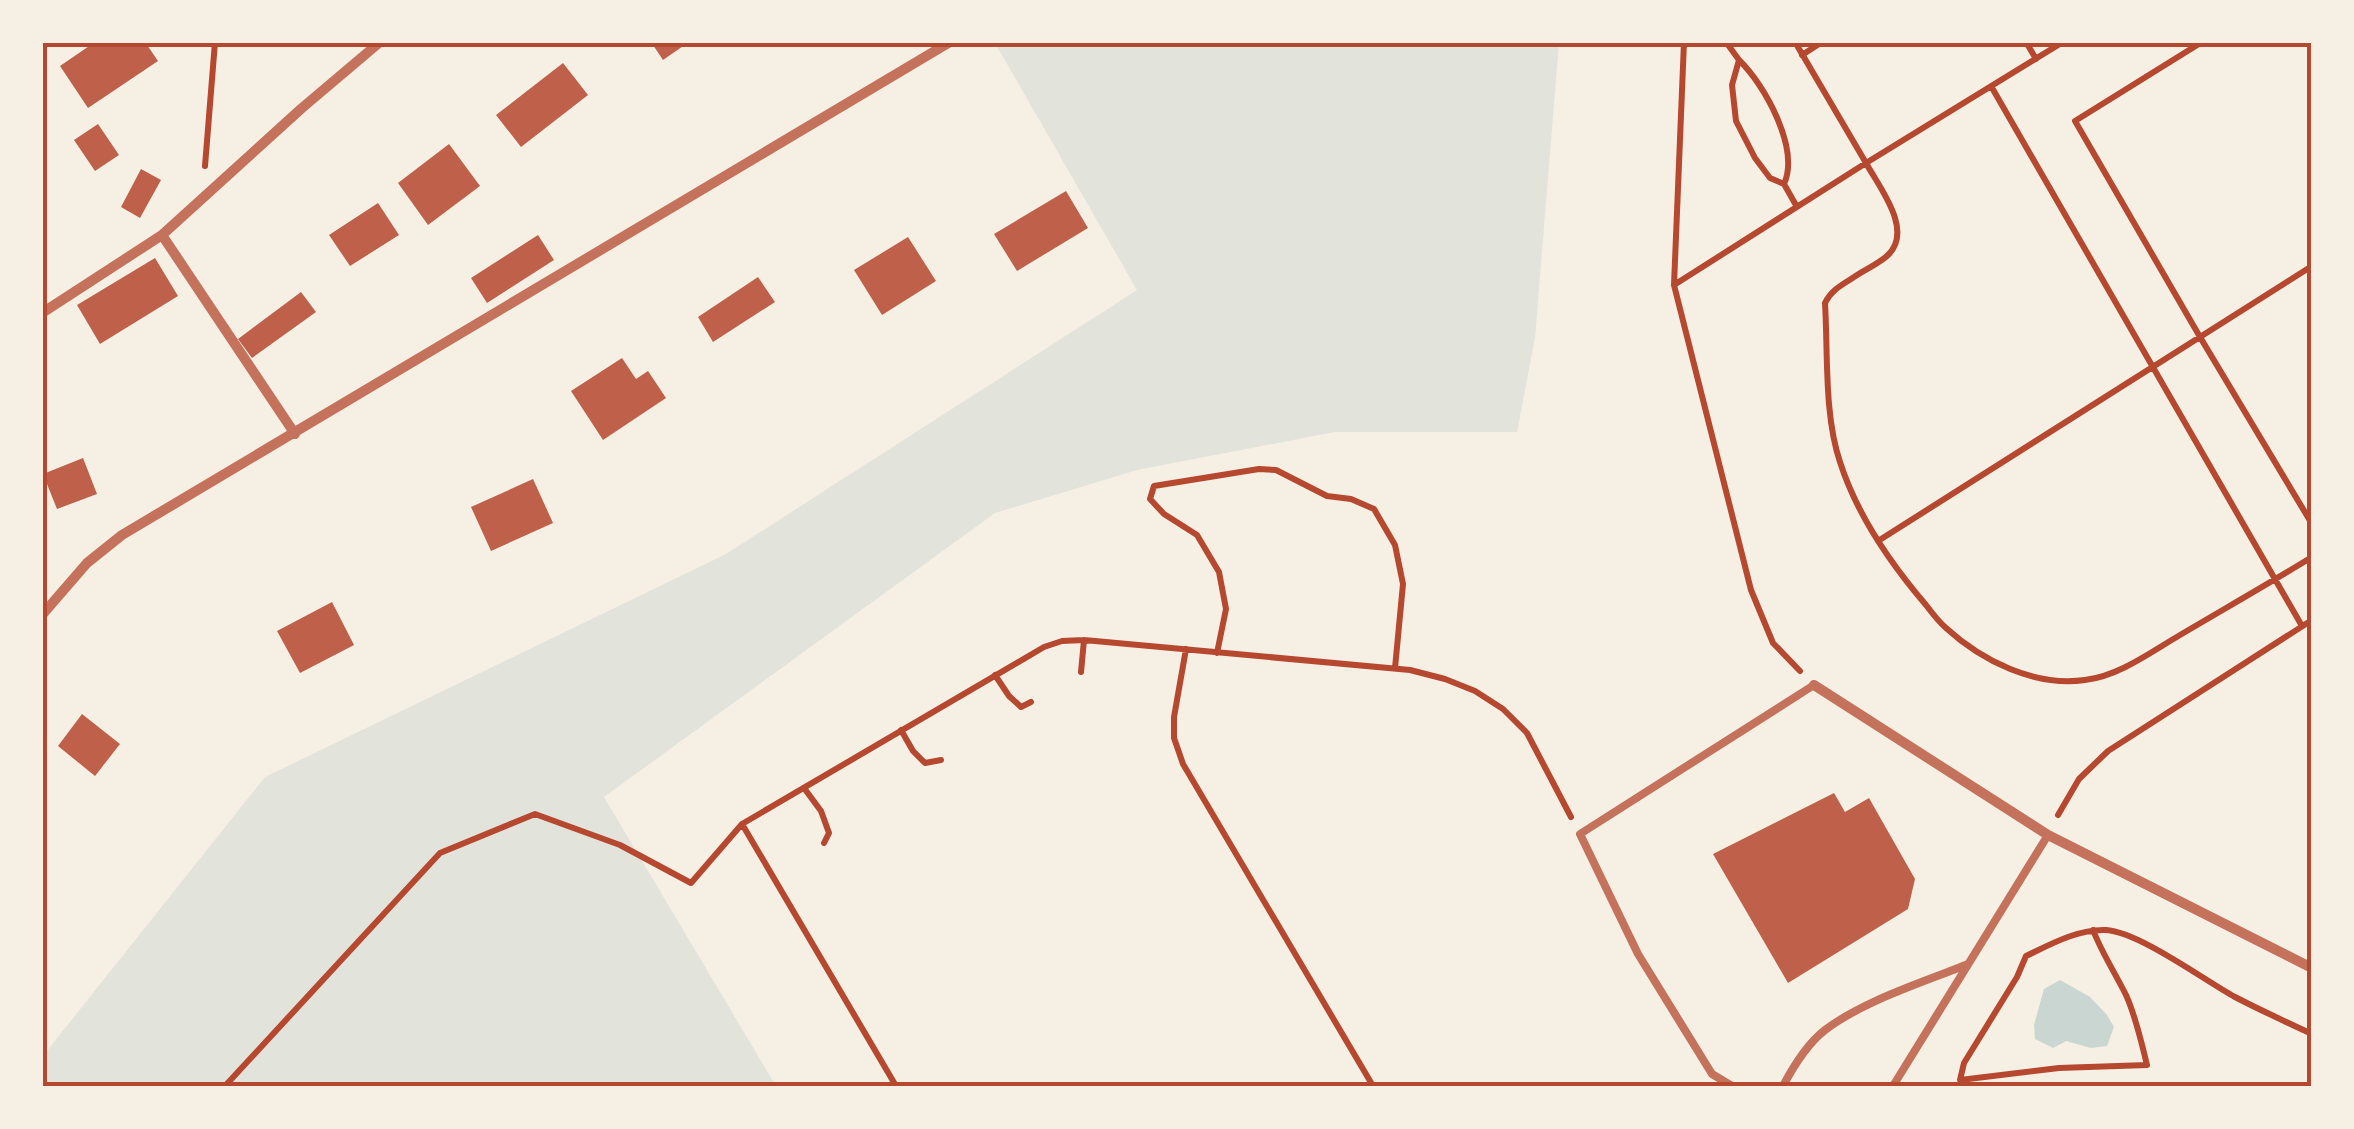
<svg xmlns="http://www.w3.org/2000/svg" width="2354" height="1129" font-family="'Titillium Web',sans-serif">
	<rect width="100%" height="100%" fill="#f6efe4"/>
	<path fill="#e2e4dc" d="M 995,43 L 1559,43 L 1535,338 L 1517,432 L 1335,432 L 1137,470 L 995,513 L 604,797 L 776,1086 L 43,1086 L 42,1057 L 265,777 L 726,554 L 1137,290 Z"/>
	<path fill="#c9d6d2" d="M 2060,980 L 2090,997 L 2107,1015 L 2114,1027 L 2107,1046 L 2091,1048 L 2066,1041 L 2053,1048 L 2035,1039 L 2034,1025 L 2044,989 Z"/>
	<path fill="#bf614a" d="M 95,42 L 145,42 L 158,61 L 88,108 L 60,66 Z
		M 651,42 L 689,42 L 663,60 Z
		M 563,63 L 588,95 L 521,147 L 496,115 Z
		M 98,124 L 119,155 L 95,171 L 74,140 Z
		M 449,144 L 480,186 L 428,225 L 398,183 Z
		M 141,169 L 161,180 L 140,218 L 121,207 Z
		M 1066,191 L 1088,228 L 1017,271 L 994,234 Z
		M 378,203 L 399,235 L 350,266 L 329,235 Z
		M 538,235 L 554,260 L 487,303 L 471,278 Z
		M 908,237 L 936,281 L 882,315 L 854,270 Z
		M 155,258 L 178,296 L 100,344 L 77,305 Z
		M 758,277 L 775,302 L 713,342 L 698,317 Z
		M 301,292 L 316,312 L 252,358 L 238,339 Z
		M 622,358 L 636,379 L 648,371 L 666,398 L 603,440 L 571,391 Z
		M 83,458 L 97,494 L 57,509 L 43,474 Z
		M 533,479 L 553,523 L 491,551 L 471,507 Z
		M 332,602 L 354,645 L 300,673 L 277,631 Z
		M 82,714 L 120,744 L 95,776 L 58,746 Z
		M 1834,793 L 1845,812 L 1869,798 L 1915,879 L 1908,909 L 1788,983 L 1713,854 Z"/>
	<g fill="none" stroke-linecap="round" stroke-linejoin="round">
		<path stroke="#b5482f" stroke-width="6" d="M 1684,42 L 1674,285 L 1751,590 L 1773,643 L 1800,671
			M 1726,42 L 1739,60
			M 1795,42 L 1866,163 L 2063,42
			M 2026,42 L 2036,59
			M 2202,42 L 2075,121 L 2200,337 L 2312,524
			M 1802,55 L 1822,42
			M 1991,86 L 2302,626
			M 205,166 L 215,42
			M 1784,184 L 1770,178 L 1755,158 L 1736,121 L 1732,85 L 1739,60 C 1765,85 1800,149 1784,184 L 1797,207
			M 1674,285 L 1866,163 C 1879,187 1915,231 1887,256 C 1878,264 1864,270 1854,277 C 1842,285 1831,290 1825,303 C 1828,353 1824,415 1840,462 C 1857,515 1890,563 1926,605 C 1932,613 1939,622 1946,628 C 1982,661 2035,687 2085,680 C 2119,676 2151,652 2180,635 C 2224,609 2268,584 2312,557
			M 1878,541 L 2312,266
			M 1186,649 L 1174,717 L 1174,738 L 1183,764 L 1373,1086
			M 1217,653 L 1226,609 L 1219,572 L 1197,535 L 1164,514 L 1150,499 L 1154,486 L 1259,469 L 1276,470 L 1327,496 L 1351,499 L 1374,509 L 1395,545 L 1403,584 L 1395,668
			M 1081,672 L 1084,640
			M 995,675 L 1009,696 L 1021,707 L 1031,702
			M 901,730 L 913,751 L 925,763 L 941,760
			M 804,788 L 821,811 L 829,833 L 824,843
			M 2058,815 L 2079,779 L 2108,751 L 2312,620
			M 2093,930 C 2102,953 2115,973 2126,995 C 2136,1017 2141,1041 2147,1065 L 2059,1068 L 1960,1080 L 1964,1063 L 2017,977 L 2026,956 C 2051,944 2078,929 2106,930 C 2139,932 2204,980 2235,997 C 2260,1010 2286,1022 2312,1034
			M 225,1086 L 440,853 L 535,814 L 620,845 L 691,883 L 742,824
			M 896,1086 L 742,824 L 1044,647 L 1062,641 L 1084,640 L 1410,670 L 1445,679 L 1475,691 L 1503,709 L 1527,733 L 1571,817"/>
		<path stroke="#c5725c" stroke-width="8" d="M 1732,1086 L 1712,1074 L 1638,954 L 1580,834 L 1814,685
			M 1783,1086 C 1793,1067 1807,1044 1825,1030 C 1865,1000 1922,983 1968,964
			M 1893,1086 L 2048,835"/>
		<path stroke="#c5725c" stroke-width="10" d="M 162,235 L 295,434
			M 42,313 L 162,235 L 302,108 L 380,42
			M 42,615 L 87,563 L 122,535 L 950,42
			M 1814,685 L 2048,835 L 2312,968"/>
	</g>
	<rect width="2354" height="1129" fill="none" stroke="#f6efe4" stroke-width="90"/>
	<rect x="45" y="45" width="2264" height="1039" fill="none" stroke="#b5482f" stroke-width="4"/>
</svg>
